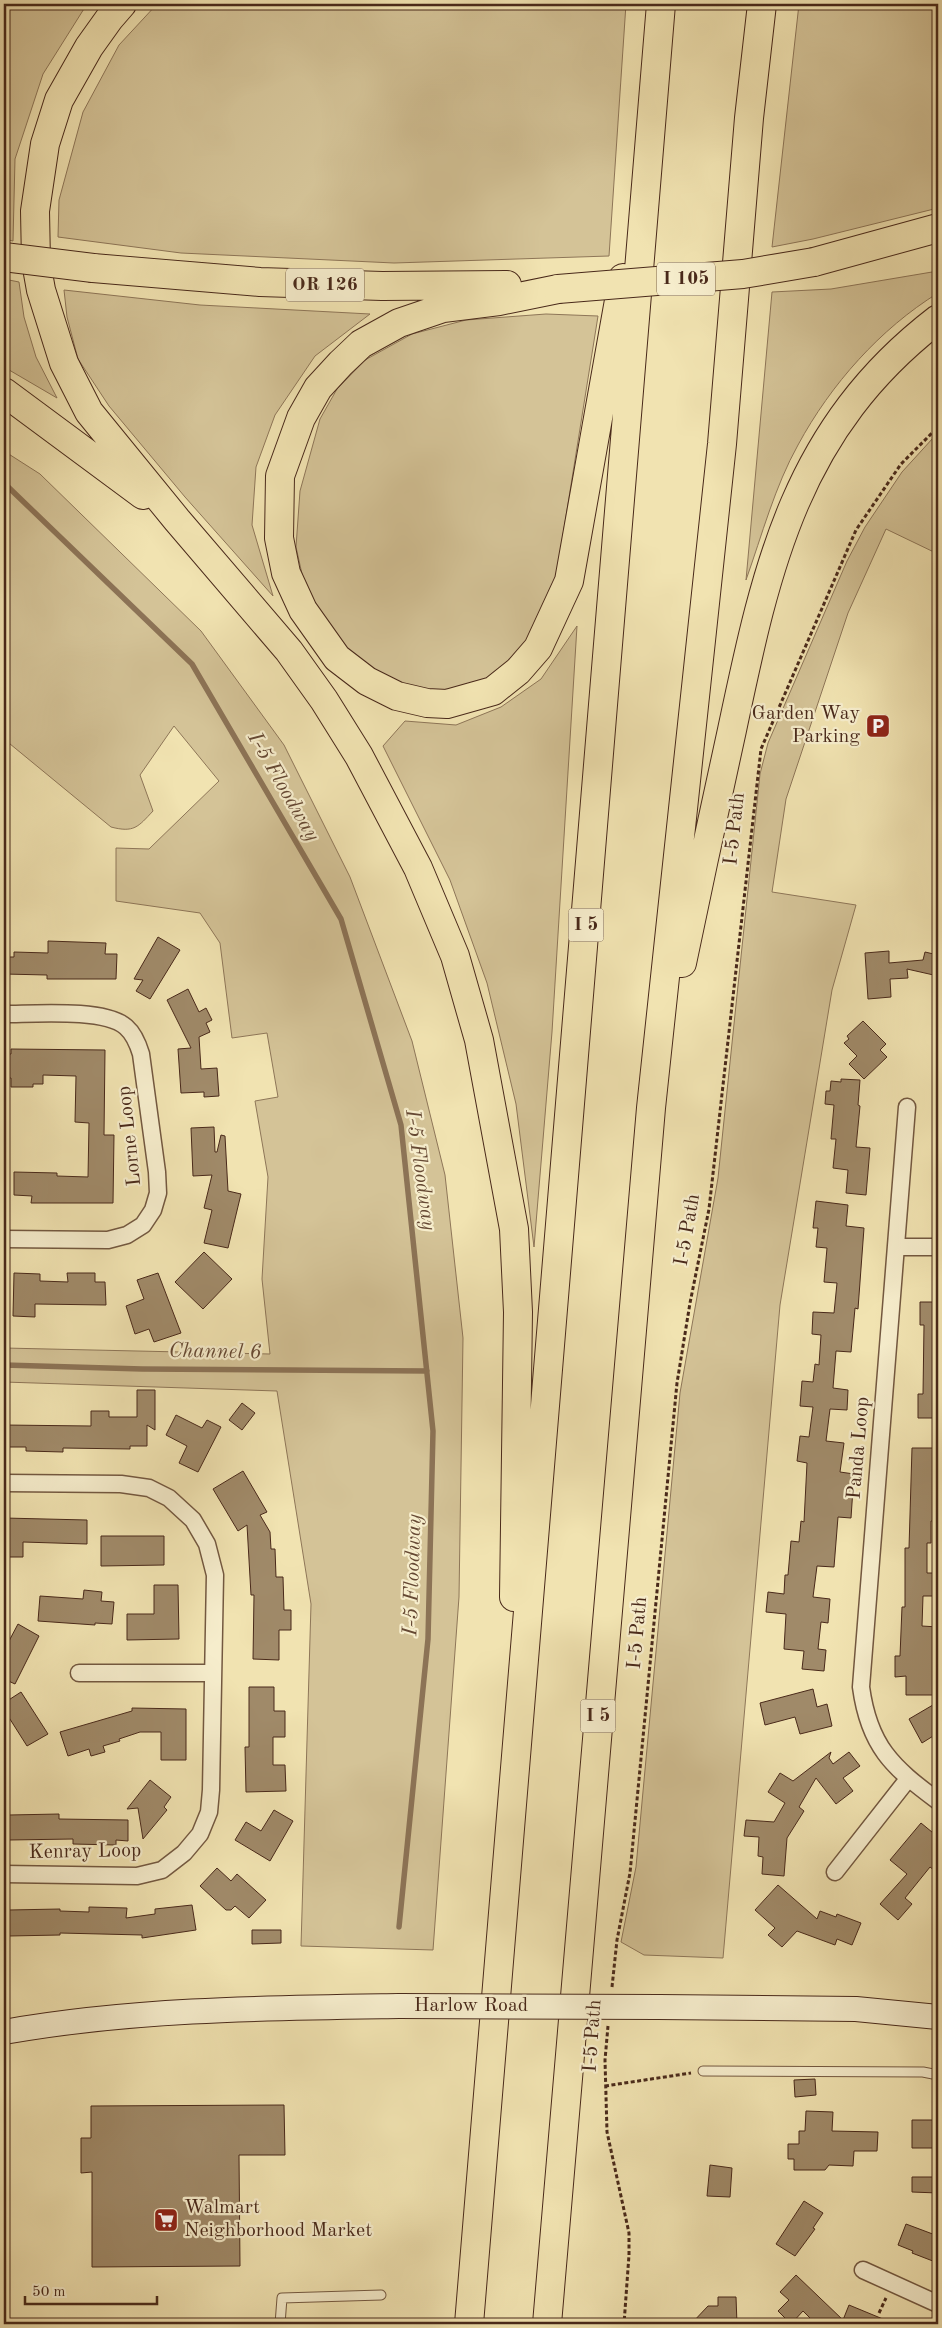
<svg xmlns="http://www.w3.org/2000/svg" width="942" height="2328" font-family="'Old Standard TT',serif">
	<rect width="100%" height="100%" fill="#f1e3b1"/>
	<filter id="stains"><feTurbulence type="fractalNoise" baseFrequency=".004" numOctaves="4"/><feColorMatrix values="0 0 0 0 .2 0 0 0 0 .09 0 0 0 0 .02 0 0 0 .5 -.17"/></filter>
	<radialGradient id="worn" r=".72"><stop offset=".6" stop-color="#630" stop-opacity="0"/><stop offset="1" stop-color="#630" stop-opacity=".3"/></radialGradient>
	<path fill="#d4c397" stroke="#8e7658" d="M 4,4 L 87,4 L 43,74 L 15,159 L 13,241 L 4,239 Z
		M 157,4 L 626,4 L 609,256 L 394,263 L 181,253 L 58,237 L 59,200 L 83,112 L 119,45 Z
		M 799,4 L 938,4 L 938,208 L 813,239 L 772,247 Z
		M 938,271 L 938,293 C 880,329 831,384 798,445 C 775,486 762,535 746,580 L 772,292 L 831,289 Z
		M 4,279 L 19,282 L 24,317 L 36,357 L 57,398 L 4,367 Z
		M 64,290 L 200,305 L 370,314 L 315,356 L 275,415 L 256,467 L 252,525 L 273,596 L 185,497 L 109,406 L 78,359 L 67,317 Z
		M 546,314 L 598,316 L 555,585 L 535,629 L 510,664 L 487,679 L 458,690 L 426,690 L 392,680 L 359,663 L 325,626 L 304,583 L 296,547 L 300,491 L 320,419 L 337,389 L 365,360 L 412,334 L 466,320 Z
		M 933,438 L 938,440 L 938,554 L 886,529 L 848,613 L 786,799 L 772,892 L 856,905 L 832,990 L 780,1305 L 723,1958 L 644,1955 L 621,1942 L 636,1867 L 680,1393 L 718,1178 L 760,774 L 768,743 L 847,561 L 865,527 L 902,472 Z
		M 4,451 L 40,474 L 201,631 L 284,745 L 350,877 L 412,1041 L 445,1175 L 463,1338 L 459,1597 L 433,1950 L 301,1946 L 311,1604 L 277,1391 L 4,1382 L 4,1348 L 270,1354 L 262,1279 L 268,1177 L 255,1101 L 278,1097 L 267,1033 L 232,1038 L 220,943 L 200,913 L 116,901 L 116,848 L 149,849 L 219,781 L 174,726 L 140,775 L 153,811 C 138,827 134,833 111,827 L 4,739 Z
		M 577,626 L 552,1032 L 534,1247 L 516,1104 L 487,983 L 450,880 L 383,746 L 405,721 L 456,725 L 501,707 L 541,679 Z"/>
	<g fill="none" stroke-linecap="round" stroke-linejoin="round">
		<path stroke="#8c7356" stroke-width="5.5" d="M 4,483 L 192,664 L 341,919 L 401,1125 L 433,1431 L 428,1639 L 399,1927
			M 4,1365 L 142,1369 L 427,1371"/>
	</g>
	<path fill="#a08a69" stroke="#49291a" d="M 158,937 L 180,950 L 150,999 L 136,991 L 143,980 L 134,979 Z
		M 48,941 L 106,943 L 105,954 L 117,954 L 116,979 L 47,979 L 47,975 L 4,974 L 4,957 L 14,957 L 14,952 L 48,953 Z
		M 889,951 L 889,963 L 923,960 L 925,952 L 938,955 L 938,976 L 907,969 L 908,978 L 890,979 L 891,997 L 868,999 L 865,953 Z
		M 188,989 L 199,1012 L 206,1008 L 212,1020 L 206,1023 L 210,1032 L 199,1037 L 201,1069 L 217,1068 L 219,1096 L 204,1097 L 204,1092 L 181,1093 L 178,1049 L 191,1048 L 167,1000 Z
		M 863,1021 L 886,1044 L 880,1050 L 887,1057 L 864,1079 L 849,1064 L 857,1056 L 844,1043 L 849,1039 L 847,1036 Z
		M 11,1049 L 105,1050 L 104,1135 L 114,1135 L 113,1203 L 31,1203 L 32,1196 L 14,1195 L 14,1172 L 57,1173 L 57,1176 L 88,1177 L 89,1123 L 75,1122 L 76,1076 L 43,1075 L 43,1084 L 33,1084 L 33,1087 L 11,1087 L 11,1078 L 4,1078 L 4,1054 L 11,1054 Z
		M 841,1079 L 860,1080 L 858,1105 L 860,1106 L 856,1147 L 870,1148 L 866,1195 L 846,1193 L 848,1170 L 833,1168 L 836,1139 L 831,1139 L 834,1105 L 825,1104 L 826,1091 L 830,1091 L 831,1081 L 841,1082 Z
		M 214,1127 L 215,1152 L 217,1152 L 221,1135 L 225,1136 L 228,1191 L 241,1194 L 228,1248 L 204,1243 L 212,1210 L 204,1208 L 212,1175 L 193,1176 L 191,1128 Z
		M 816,1201 L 848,1205 L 846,1226 L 864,1228 L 858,1309 L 855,1308 L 851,1352 L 836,1351 L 833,1388 L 848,1390 L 847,1410 L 830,1409 L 826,1441 L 844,1443 L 840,1472 L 854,1474 L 851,1518 L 838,1517 L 834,1567 L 817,1566 L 813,1597 L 830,1599 L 828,1623 L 821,1622 L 818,1649 L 826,1650 L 824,1671 L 802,1669 L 804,1651 L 784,1649 L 786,1614 L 766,1612 L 768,1592 L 784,1594 L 785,1575 L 788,1575 L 791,1541 L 799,1542 L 801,1521 L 804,1522 L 807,1463 L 797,1461 L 800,1436 L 809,1437 L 813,1407 L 800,1406 L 802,1381 L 813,1382 L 815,1364 L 819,1365 L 821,1335 L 812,1334 L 813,1312 L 834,1313 L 837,1283 L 824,1282 L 827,1248 L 816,1247 L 818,1228 L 813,1228 Z
		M 204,1252 L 232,1279 L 203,1309 L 175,1282 Z
		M 14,1273 L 40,1274 L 40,1281 L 68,1282 L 67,1273 L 95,1273 L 95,1282 L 105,1282 L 106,1305 L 35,1304 L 35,1317 L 13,1316 Z
		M 158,1273 L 181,1333 L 154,1342 L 149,1329 L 135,1334 L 126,1306 L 144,1299 L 137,1280 Z
		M 920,1302 L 938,1302 L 938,1418 L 918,1418 L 918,1394 L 923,1394 L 924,1325 L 920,1325 Z
		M 137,1390 L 155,1390 L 155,1430 L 147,1425 L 147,1446 L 130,1446 L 130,1449 L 63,1448 L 63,1452 L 26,1451 L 26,1447 L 4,1447 L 4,1425 L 91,1426 L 91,1411 L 109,1411 L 109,1417 L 137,1417 Z
		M 242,1403 L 255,1413 L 242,1430 L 229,1420 Z
		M 176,1415 L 202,1428 L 207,1420 L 221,1427 L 198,1472 L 179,1463 L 187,1446 L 166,1435 Z
		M 912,1448 L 938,1448 L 938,1521 L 931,1521 L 931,1543 L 927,1543 L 927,1573 L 938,1573 L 938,1596 L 923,1596 L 922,1626 L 938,1627 L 938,1648 L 935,1648 L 936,1695 L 906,1695 L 906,1676 L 895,1677 L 895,1656 L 900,1656 L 902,1607 L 905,1607 L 905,1548 L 909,1548 Z
		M 243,1471 L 267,1512 L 260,1515 L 270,1532 L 271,1549 L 275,1549 L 276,1577 L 283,1577 L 284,1610 L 291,1610 L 291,1630 L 279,1630 L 279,1660 L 253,1659 L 254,1595 L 251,1595 L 247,1525 L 238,1531 L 213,1489 Z
		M 4,1518 L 87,1520 L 87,1544 L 23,1542 L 23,1557 L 4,1557 Z
		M 101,1536 L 164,1536 L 164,1565 L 101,1566 Z
		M 154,1585 L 178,1585 L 179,1639 L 127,1640 L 127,1614 L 154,1614 Z
		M 84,1590 L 102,1592 L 101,1601 L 114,1602 L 112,1624 L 95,1623 L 95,1625 L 38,1621 L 40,1596 L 83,1599 Z
		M 18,1624 L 39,1636 L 15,1684 L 4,1679 L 4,1639 L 9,1641 Z
		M 249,1687 L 274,1687 L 274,1711 L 285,1711 L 285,1737 L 273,1737 L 273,1765 L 285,1765 L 286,1791 L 246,1792 L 245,1747 L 249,1747 Z
		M 813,1689 L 817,1707 L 827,1704 L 832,1726 L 800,1734 L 795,1717 L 765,1725 L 760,1703 Z
		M 21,1692 L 48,1734 L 27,1746 L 8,1716 L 4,1719 L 4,1703 Z
		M 938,1702 L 938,1733 L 922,1743 L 909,1719 Z
		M 132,1708 L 186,1709 L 186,1760 L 161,1760 L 161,1732 L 140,1732 L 119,1739 L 120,1741 L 103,1746 L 105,1752 L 91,1756 L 89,1749 L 68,1756 L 60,1732 L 132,1711 Z
		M 831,1752 L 829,1758 L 833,1764 L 849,1752 L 860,1766 L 843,1778 L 853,1791 L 836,1804 L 816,1778 L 799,1807 L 804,1811 L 787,1838 L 784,1876 L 762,1874 L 763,1857 L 758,1856 L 759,1837 L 744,1836 L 746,1820 L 774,1822 L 785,1803 L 768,1792 L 780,1773 L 793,1781 Z
		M 150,1780 L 171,1797 L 164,1807 L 167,1810 L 143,1839 L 138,1808 L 127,1809 Z
		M 274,1810 L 293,1821 L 270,1861 L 235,1840 L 246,1822 L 261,1831 Z
		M 59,1814 L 59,1819 L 128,1820 L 128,1841 L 116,1840 L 116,1845 L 73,1844 L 73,1839 L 9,1840 L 9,1815 Z
		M 921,1823 L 938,1837 L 938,1873 L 930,1867 L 905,1898 L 912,1904 L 898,1920 L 880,1904 L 907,1874 L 890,1860 Z
		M 217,1868 L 231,1881 L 237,1874 L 266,1900 L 249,1918 L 235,1906 L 231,1910 L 226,1910 L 200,1886 Z
		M 778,1885 L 817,1919 L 820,1911 L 836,1917 L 837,1914 L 861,1923 L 852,1945 L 837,1939 L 835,1945 L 797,1931 L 782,1947 L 768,1935 L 775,1928 L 755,1910 Z
		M 192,1905 L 196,1930 L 142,1938 L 142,1935 L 60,1933 L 60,1935 L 9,1936 L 9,1910 L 60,1909 L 60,1911 L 89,1912 L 89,1907 L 127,1908 L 126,1918 L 155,1914 L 155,1909 Z
		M 252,1930 L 281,1930 L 281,1943 L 252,1944 Z
		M 815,2079 L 816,2095 L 795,2097 L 794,2080 Z
		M 284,2105 L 285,2155 L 239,2155 L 240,2266 L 92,2267 L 92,2172 L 81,2173 L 81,2138 L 91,2138 L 91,2106 Z
		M 806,2111 L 833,2112 L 832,2131 L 878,2132 L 877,2151 L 854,2151 L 853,2166 L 829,2165 L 825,2170 L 794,2170 L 794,2159 L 788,2159 L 788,2144 L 799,2144 L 799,2131 L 805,2131 Z
		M 912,2120 L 938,2120 L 938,2148 L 912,2148 Z
		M 710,2165 L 732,2168 L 730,2197 L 707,2196 Z
		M 912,2177 L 938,2177 L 938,2193 L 912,2192 Z
		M 804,2201 L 823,2213 L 813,2228 L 815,2229 L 795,2256 L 776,2244 Z
		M 906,2224 L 938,2236 L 938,2263 L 912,2253 L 913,2251 L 898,2245 Z
		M 796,2275 L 843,2320 L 849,2305 L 895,2324 L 816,2324 L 803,2311 L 791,2324 L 778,2311 L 789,2300 L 780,2292 Z
		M 718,2297 L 736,2297 L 737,2324 L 691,2324 L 708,2306 L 718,2306 Z"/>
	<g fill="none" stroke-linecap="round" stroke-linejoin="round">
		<defs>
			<path id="service" d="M 703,2071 L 923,2072 L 938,2075
				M 280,2324 L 282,2298 L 381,2295"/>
			<path id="minor" d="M 4,1014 C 33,1014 105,1008 126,1027 C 134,1034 138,1044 141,1054 L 157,1172 L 158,1193 L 153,1210 L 143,1225 L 127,1235 L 108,1240 L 4,1239
				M 907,1107 L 861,1687 C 869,1746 892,1767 938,1801
				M 897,1247 L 938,1247
				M 4,1483 L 121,1484 L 149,1488 L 169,1498 L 193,1520 L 207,1544 L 215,1575 L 211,1790 L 209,1812 L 200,1834 L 184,1853 L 162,1870 L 137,1876 L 4,1874
				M 79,1673 L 213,1673
				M 835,1872 L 908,1779
				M 863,2270 L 938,2304"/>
			<path id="secondary" d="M 659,2007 L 856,2009 L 938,2017
				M 4,2032 C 134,2009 267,2008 399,2006"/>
			<path id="motorway" d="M 122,4 L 109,19 L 89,47 L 59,100 L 45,144 L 35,211 L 36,262 L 41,290 L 64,363 L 89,412 L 177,520 L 289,651 L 324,700 L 359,756 L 418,868 L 455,956 L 479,1040 L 514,1229 L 518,1312 L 514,1597
				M 814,262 L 938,228
				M 93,268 L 260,282 L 382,286 L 507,285
				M 558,289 L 499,301 L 443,308 L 399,323 L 361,344 L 341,363 L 318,388 L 301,418 L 280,476 L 279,538 L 286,573 L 303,610 L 337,658 L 367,681 L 397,696 L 427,703 L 447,704 L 493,691 L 518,671 L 538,648 L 569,581 L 623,278
				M 4,392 L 143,495
				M 682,963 C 698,885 715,808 732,730 C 767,564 796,428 938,319
				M 469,2324 L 661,4
				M 547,2324 L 651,1108 L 722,444 L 749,118 L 762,4"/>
		</defs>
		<use href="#service" stroke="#735840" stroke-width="11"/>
		<use href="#minor" stroke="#735840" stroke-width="19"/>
		<use href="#secondary" stroke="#49291a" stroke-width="26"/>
		<use href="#motorway" stroke="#49291a" stroke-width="30"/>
		<path stroke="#49291a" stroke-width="3" stroke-dasharray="4 2.5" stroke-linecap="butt" d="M 612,1987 L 617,1940 L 630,1873 L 677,1383 L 690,1303 L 709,1209 L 761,749 L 856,530 L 901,464 L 938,427
			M 608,2026 L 605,2060 L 607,2132 L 629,2233 L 629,2255 L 624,2324
			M 605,2086 L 691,2073
			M 879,2313 L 886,2298"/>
		<use href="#service" stroke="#f6edcc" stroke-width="9"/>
		<use href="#minor" stroke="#f6edcc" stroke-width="16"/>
		<use href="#secondary" stroke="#f6edcc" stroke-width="24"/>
		<use href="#motorway" stroke="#f1e3b1" stroke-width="28"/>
		<defs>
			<path id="secondary-bridge" d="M 399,2006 L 659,2007"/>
			<path id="motorway-bridge" d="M 4,257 L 93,268
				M 558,289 L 743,274 L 814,262"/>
		</defs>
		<use href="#secondary-bridge" stroke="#49291a" stroke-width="26" stroke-linecap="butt"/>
		<use href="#motorway-bridge" stroke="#49291a" stroke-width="30" stroke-linecap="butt"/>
		<use href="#secondary-bridge" stroke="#f6edcc" stroke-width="24"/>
		<use href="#motorway-bridge" stroke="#f1e3b1" stroke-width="28"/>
	</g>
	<defs>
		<symbol id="parking-square" viewBox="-11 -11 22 22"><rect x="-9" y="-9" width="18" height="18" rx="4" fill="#8f2418" stroke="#f6edcc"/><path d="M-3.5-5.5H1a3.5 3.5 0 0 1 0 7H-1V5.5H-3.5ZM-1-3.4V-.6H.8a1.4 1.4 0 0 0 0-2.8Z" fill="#fff"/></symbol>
		<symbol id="supermarket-square" viewBox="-11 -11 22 22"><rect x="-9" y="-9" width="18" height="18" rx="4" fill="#8f2418" stroke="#f6edcc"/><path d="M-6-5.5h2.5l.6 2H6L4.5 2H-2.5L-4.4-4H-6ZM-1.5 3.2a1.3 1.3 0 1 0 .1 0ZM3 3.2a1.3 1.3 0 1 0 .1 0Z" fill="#fff"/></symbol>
	</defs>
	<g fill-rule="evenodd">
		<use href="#parking-square" x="864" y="712" width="28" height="28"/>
		<use href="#supermarket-square" x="152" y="2206" width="28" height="28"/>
	</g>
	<g text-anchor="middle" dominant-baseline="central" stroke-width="4.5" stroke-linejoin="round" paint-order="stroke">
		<g fill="#f6edcc" stroke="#7d644f" stroke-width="1">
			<rect x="657" y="262.5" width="58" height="33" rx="4"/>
			<rect x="286" y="268.5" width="78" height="33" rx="4"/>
			<rect x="568.5" y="908.5" width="35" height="33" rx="4"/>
			<rect x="580.5" y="1699.5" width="35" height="33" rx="4"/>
		</g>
		<g font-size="19" font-weight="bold" fill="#49291a">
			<text x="686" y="279">I 105</text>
			<text x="325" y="285">OR 126</text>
			<text x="586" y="925">I 5</text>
			<text x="598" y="1716">I 5</text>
		</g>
		<g font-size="20" fill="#49291a" stroke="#f6edcc" text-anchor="end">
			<text x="860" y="714">Garden Way<tspan x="860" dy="23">Parking</tspan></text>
			<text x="184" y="2208" text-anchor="start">Walmart<tspan x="184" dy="23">Neighborhood Market</tspan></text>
		</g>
		<g font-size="20" fill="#49291a" stroke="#f6edcc">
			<text transform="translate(735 829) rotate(-84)">I-5 Path</text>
			<text transform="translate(130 1136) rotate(-96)">Lorne Loop</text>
			<text transform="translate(688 1230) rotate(-80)">I-5 Path</text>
			<text transform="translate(859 1448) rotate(-85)">Panda Loop</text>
			<text transform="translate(638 1633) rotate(-85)">I-5 Path</text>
			<text transform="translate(85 1852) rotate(-1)">Kenray Loop</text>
			<text x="471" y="2006">Harlow Road</text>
			<text transform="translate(593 2036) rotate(-86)">I-5 Path</text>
		</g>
		<g font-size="21" font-style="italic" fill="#654833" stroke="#f6edcc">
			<text transform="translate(283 787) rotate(60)">I-5 Floodway</text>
			<text transform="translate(420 1170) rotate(82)">I-5 Floodway</text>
			<text transform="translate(215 1352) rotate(1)">Channel 6</text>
			<text transform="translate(413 1575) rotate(-88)">I-5 Floodway</text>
		</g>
	</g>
	<rect width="942" height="2328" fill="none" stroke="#f1e3b1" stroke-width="20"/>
	<rect x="5" y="5" width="932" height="2318" fill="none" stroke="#49291a" stroke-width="2.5"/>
	<rect x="10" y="10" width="922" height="2308" fill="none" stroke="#49291a"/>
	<path d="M25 2296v8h132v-8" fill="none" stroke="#49291a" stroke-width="2.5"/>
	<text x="32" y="2296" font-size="15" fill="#49291a" stroke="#f6edcc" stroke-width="4" paint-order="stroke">50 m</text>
	<rect width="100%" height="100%" filter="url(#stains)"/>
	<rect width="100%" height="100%" fill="url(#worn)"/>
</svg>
